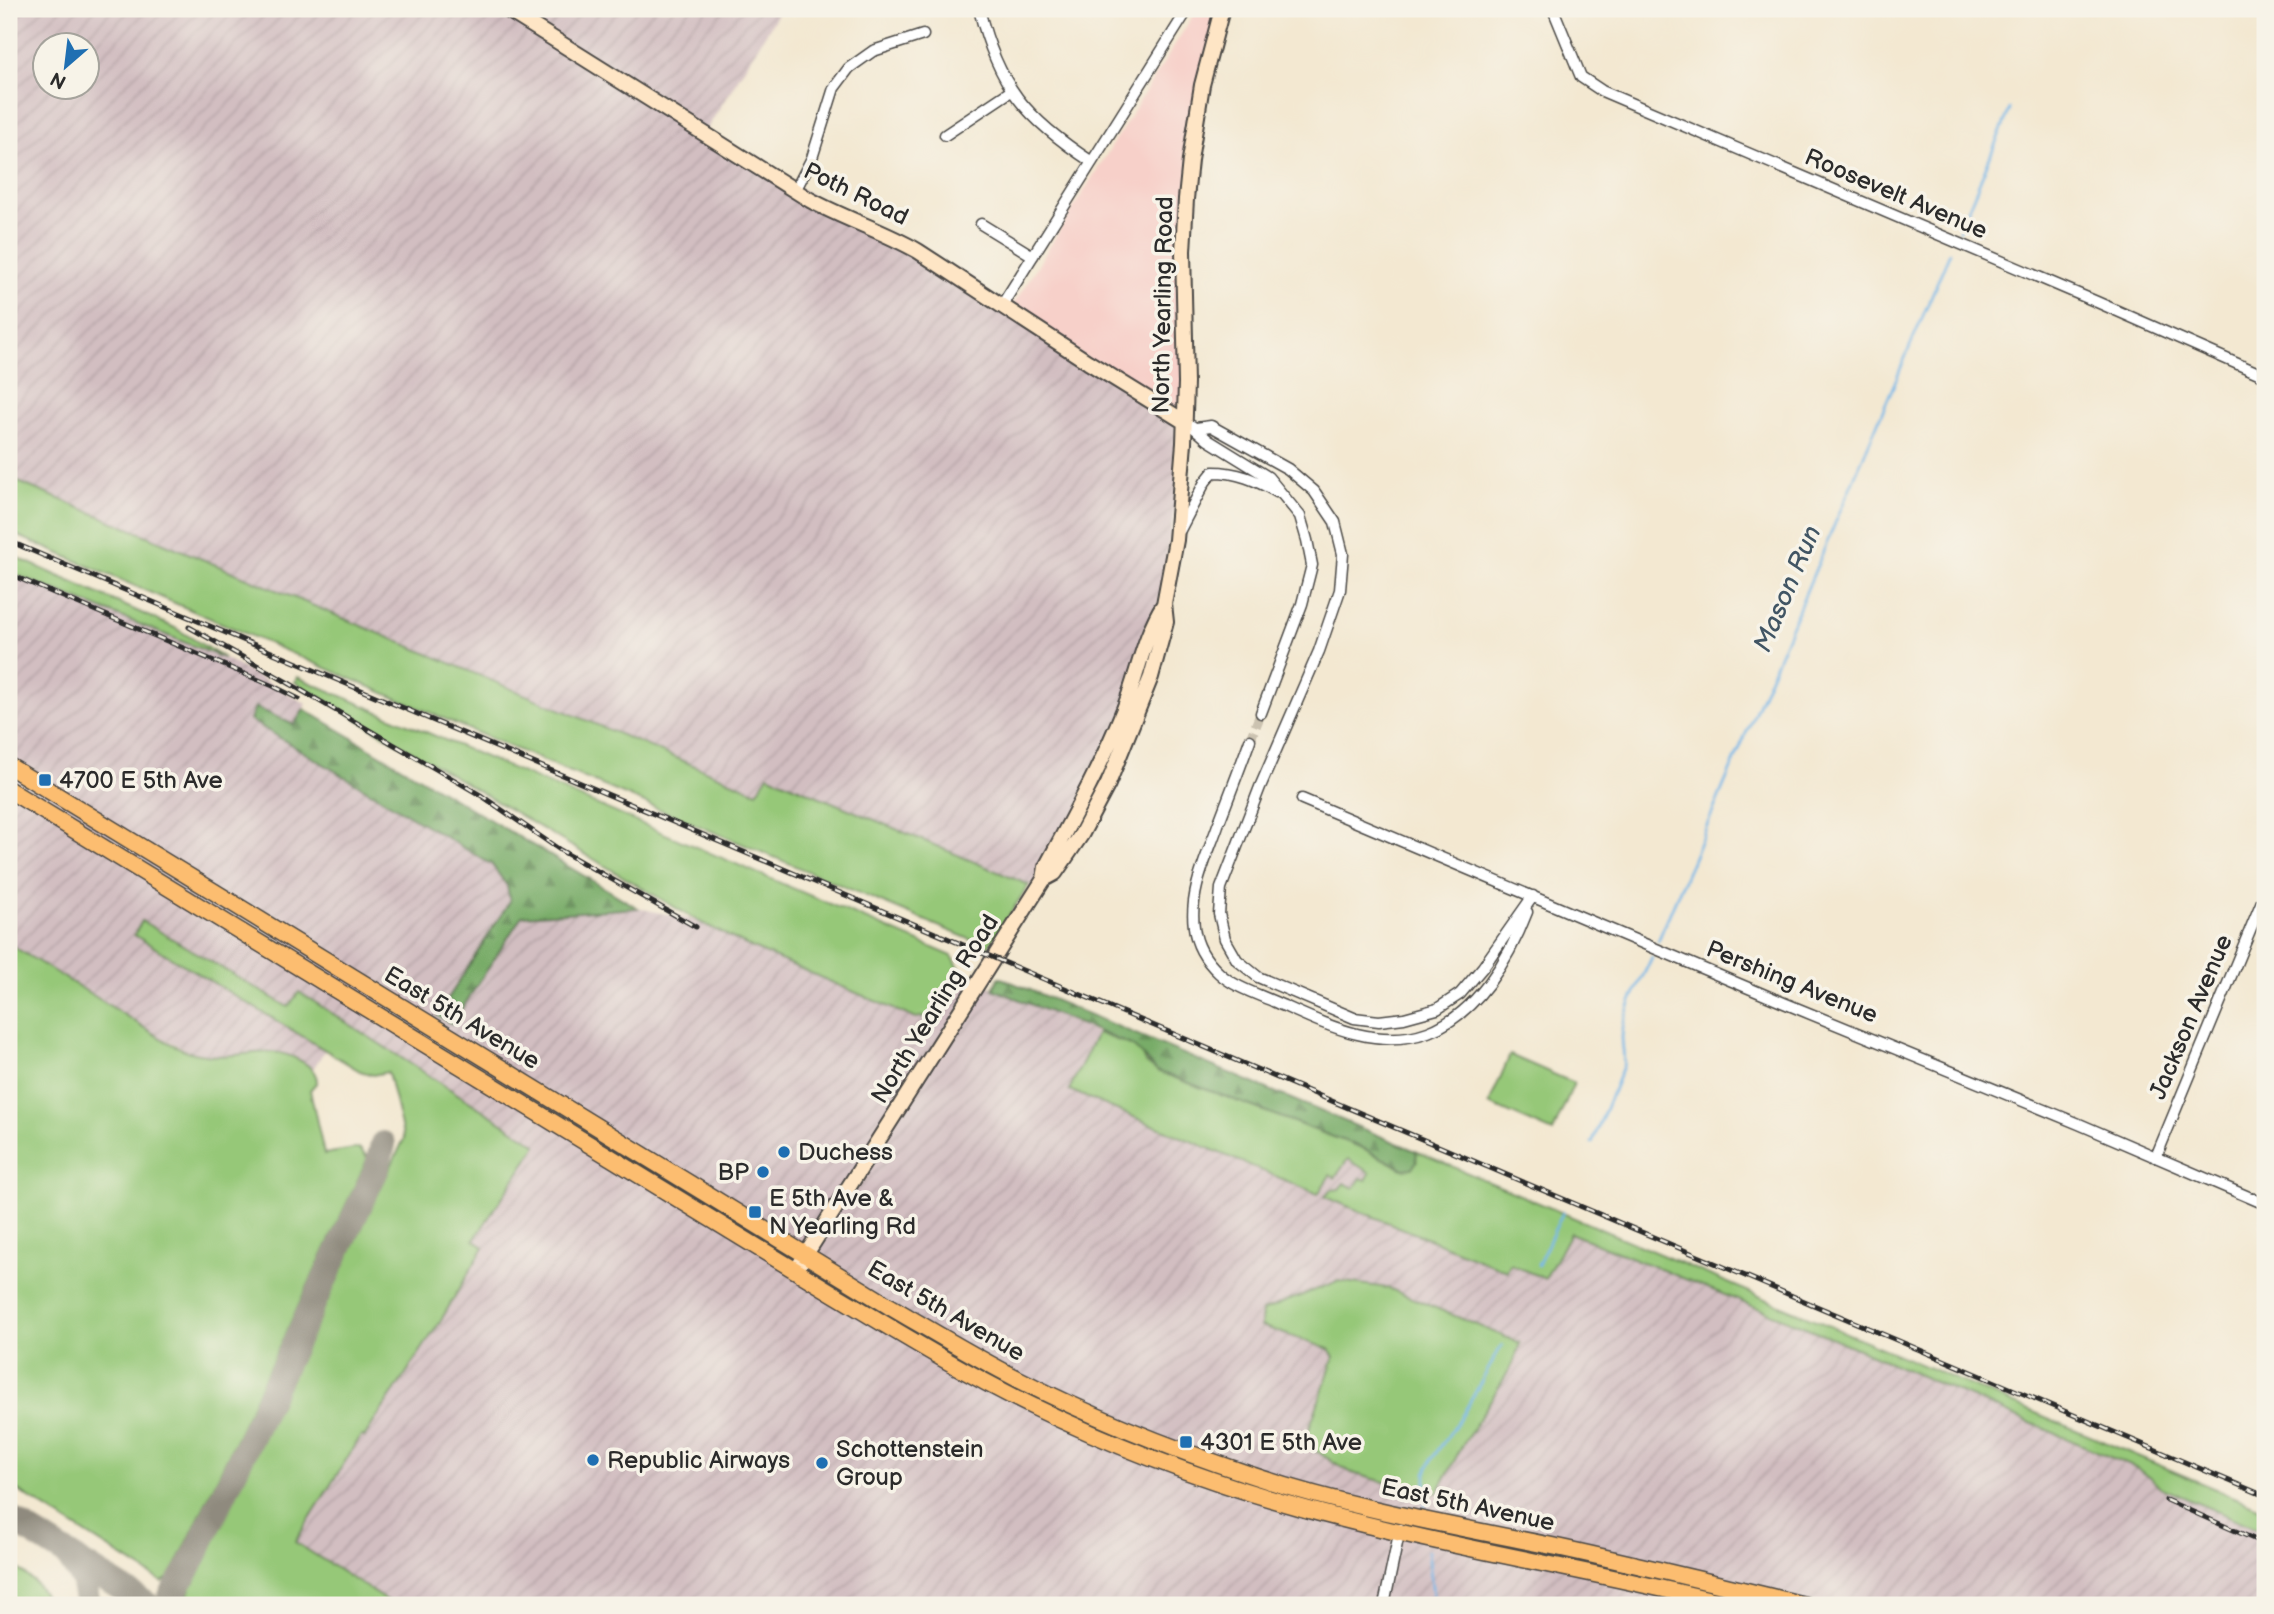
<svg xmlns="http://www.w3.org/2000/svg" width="2274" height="1614" font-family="'Balsamiq Sans',sans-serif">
	<defs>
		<pattern id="industrial-furrows" width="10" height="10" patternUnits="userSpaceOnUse" patternTransform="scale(1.75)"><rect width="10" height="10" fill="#d2bec1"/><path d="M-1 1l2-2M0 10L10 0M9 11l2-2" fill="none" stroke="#b4a3a6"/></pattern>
		<pattern id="forest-firs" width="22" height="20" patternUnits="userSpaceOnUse" patternTransform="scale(1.75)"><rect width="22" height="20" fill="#78ac68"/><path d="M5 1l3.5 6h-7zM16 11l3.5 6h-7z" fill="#638c56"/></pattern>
	</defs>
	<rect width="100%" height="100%" fill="#f7f3e8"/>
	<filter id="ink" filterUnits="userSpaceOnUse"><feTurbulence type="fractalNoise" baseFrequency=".0143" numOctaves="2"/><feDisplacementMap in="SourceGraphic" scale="14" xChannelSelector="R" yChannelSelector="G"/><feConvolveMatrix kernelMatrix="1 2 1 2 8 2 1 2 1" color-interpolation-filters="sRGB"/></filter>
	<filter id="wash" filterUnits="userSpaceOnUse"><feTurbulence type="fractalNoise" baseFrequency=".00686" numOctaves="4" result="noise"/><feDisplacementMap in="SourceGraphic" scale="28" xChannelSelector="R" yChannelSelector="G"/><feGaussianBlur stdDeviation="1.57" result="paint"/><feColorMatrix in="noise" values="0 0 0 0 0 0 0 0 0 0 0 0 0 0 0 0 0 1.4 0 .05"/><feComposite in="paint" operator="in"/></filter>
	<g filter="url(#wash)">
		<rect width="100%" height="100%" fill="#f3e8d1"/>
		<path fill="#f7d0c9" d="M 1197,9 L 1222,9 L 1188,170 L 1185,418 L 1010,310 Z"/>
		<path fill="url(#industrial-furrows)" fill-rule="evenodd" d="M 9,9 L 781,9 L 703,135 L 882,234 L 1185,418 L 1185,446 L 1161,592 L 1136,704 L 1102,781 L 1038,889 L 769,775 L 758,792 L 9,478 ZM 46,46 L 88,46 L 88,88 L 46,88 Z
			M 9,572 L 224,658 L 307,704 L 294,725 L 255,707 L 250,719 L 492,865 L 507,886 L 510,901 L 438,1015 L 452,1024 L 522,916 L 638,908 L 698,921 L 748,946 L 914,1018 L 933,1016 L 964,975 L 1097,1033 L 1069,1090 L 1334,1178 L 1348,1158 L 1370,1173 L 1366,1180 L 1507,1271 L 1510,1264 L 1545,1278 L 1570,1233 L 1830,1337 L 2138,1469 L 2163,1488 L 2265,1532 L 2265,1605 L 395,1605 L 295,1542 L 361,1436 L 364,1437 L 438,1325 L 484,1247 L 474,1240 L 537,1145 L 299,993 L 289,1007 L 143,921 L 135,935 L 325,1050 L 313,1069 L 294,1057 L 214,1056 L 189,1051 L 157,1035 L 9,944 Z"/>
		<path fill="#96c878" stroke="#607a52" stroke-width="2" d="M 9,478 L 757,792 L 768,775 L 1029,885 L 988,947 L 468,729 L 9,532 Z
			M 9,554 L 175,628 L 224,658 L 9,572 Z
			M 297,677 L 952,956 L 964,975 L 933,1016 L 914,1018 L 748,946 L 698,921 L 295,682 Z
			M 142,921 L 288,1007 L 299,992 L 537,1145 L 474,1240 L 484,1247 L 438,1325 L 364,1437 L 361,1436 L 295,1542 L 394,1605 L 200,1605 L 189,1598 L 188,1593 L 404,1139 L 388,1072 L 373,1075 L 360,1071 L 134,935 Z
			M 9,944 C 47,967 85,990 123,1014 C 146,1028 171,1048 198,1054 C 223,1059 247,1052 272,1052 C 288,1053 317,1064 317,1082 L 310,1090 L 324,1154 L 359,1148 L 368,1158 L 186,1545 L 171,1576 L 162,1582 L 9,1485 Z
			M 1097,1033 L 1131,1045 L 1141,1052 L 1145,1062 L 1157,1071 L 1363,1148 L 1403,1169 L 1417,1161 L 1416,1151 L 2265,1510 L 2265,1532 L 2162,1488 L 2138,1469 L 1830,1337 L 1570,1233 L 1545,1279 L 1510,1264 L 1507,1271 L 1325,1197 L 1331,1190 L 1339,1189 L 1344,1183 L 1354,1188 L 1361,1178 L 1366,1180 L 1370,1173 L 1348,1159 L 1335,1178 L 1330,1175 L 1318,1194 L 1069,1090 Z
			M 1510,1055 L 1574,1083 L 1553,1132 L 1489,1104 Z
			M 1338,1281 L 1388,1288 L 1520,1343 L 1513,1364 L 1461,1448 L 1438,1492 L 1427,1494 L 1352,1473 L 1304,1444 L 1334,1357 L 1329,1349 L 1261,1326 L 1262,1311 Z
			M 9,1562 C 24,1574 44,1585 47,1605 L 9,1605 Z"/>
		<path fill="url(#forest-firs)" stroke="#526c4a" stroke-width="2" d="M 255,707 L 294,725 L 304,709 L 638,908 L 522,916 L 452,1024 L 437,1016 L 510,901 L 507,886 L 492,865 L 250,720 Z
			M 999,977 L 1416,1151 L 1417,1161 L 1412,1168 L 1403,1169 L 1363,1148 L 1157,1071 C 1146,1062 1142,1052 1131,1045 L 993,989 Z"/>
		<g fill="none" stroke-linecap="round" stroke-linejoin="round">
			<path stroke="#73b6e8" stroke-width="2.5" d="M 1959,231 L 2010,109
				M 1658,941 L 1950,252
				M 1592,1143 L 1623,1066 C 1625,1056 1622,1047 1622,1037 C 1623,1010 1641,982 1652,957
				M 1538,1265 L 1563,1212
				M 1425,1510 L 1426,1473 L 1432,1459 L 1463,1414 L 1502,1345
				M 1428,1551 L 1434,1605"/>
			<path stroke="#8f8a7e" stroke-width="26" d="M 9,1518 L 148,1605
				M 69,1557 L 83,1579 L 88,1605
				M 169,1605 L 171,1596 L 190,1566 L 377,1168 L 383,1144"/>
		</g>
	</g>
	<g filter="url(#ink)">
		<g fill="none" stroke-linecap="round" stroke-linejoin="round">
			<path stroke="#cbc2b0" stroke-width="10" stroke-dasharray="10 5" stroke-linecap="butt" d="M 1250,740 L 1261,713"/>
			<defs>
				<path id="street" d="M 979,9 C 998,86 1026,119 1092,162
					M 1553,9 L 1581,77 L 1602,91 L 2097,302 L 2265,376
					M 945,135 L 1011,91
					M 795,191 L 812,158 L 834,88 L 849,68 L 873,51 L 923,35
					M 981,224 L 1033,256
					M 1002,305 L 1188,9
					M 1192,426 L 1208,440 L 1268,477 L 1300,516 L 1307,540 L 1312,565 L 1302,604 L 1261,713
					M 1196,428 L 1211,426 L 1288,469 L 1314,491 L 1335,522 L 1343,554 L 1340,590 L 1319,651 L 1260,787 L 1221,888 L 1219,914 L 1225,939 L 1237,960 L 1258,977 L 1354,1018 L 1379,1021 L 1404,1018 L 1437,1009 L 1460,994 L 1483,967 L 1533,896
					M 1180,530 L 1205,482 L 1213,472 C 1237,472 1256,480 1277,492
					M 1250,740 C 1240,768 1229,796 1218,825 C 1207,857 1189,892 1194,927 C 1196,945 1206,961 1219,973 C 1234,987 1257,994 1275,1002 C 1323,1023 1375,1051 1428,1032 C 1477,1014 1509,959 1527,912
					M 1302,799 L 1784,1003 L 2079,1124 L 2265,1204
					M 2156,1157 L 2265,894
					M 1384,1605 L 1400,1529"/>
				<path id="secondary" d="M 506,9 L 810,200 C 845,219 883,231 918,251 L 1088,362 L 1185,422
					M 1044,879 L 1055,873 L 1081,835 L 1108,784 L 1151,677 L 1166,622 L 1164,604 L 1176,540 L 1184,443 L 1186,383 L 1183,251 L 1186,199 L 1190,160 L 1202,85 L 1222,9
					M 796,1270 L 1044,879 L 1046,867 C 1074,815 1102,764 1124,709 C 1138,674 1144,635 1164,604"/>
				<path id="primary" d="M 9,766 L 889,1306 C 932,1331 974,1357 1018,1379 C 1092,1417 1170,1448 1248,1474 C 1348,1508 1454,1526 1557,1547 C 1640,1565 1722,1585 1805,1605
					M 9,790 L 834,1294 C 899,1333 964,1373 1032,1406 C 1120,1449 1215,1484 1309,1510 C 1449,1548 1592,1570 1732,1605"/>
			</defs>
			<use href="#street" stroke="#494744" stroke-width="13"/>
			<use href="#secondary" stroke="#494744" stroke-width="18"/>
			<use href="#primary" stroke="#494744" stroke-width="19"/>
			<use href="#street" stroke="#fff" stroke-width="10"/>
			<use href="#secondary" stroke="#fee5c5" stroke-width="14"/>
			<use href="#primary" stroke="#fcbd6f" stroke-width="16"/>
			<defs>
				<path id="rail" d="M 9,541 L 2265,1496
					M 9,574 L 273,686 L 299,699
					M 189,627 L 287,682 L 482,796 L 560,850 L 696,927
					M 2166,1500 L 2265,1544"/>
			</defs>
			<use href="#rail" stroke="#2b2b2b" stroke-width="5"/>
			<use href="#rail" stroke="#f7f3e8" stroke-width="2.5" stroke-dasharray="8" stroke-linecap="butt"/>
		</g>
	</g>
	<g fill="#1f6fb2" stroke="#f7f3e8" stroke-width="2.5">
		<rect x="38" y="773" width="14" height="14" rx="3.5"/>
		<circle cx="784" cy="1152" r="7"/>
		<circle cx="763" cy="1172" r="7"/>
		<rect x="748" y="1205" width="14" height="14" rx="3.5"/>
		<rect x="1179" y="1435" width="14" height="14" rx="3.5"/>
		<circle cx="593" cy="1460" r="7"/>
		<circle cx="822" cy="1463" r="7"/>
	</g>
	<g text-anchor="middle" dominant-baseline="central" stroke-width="7" stroke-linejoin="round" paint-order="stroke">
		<g font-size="24" fill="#2b2b2b" stroke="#f7f3e8">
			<text transform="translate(856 194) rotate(26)">Poth Road</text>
			<text transform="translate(1896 194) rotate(23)">Roosevelt Avenue</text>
			<text transform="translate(1163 305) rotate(-89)">North Yearling Road</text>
			<text transform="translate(1792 982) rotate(22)">Pershing Avenue</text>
			<text transform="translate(935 1009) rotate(-58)">North Yearling Road</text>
			<text transform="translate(2191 1017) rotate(-67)">Jackson Avenue</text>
			<text transform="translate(462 1018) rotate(31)">East 5th Avenue</text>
			<text transform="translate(946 1311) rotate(30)">East 5th Avenue</text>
			<text transform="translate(1468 1505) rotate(12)">East 5th Avenue</text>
		</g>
		<g font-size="24" fill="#2b2b2b" stroke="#f7f3e8" text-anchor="start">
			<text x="59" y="780">4700 E 5th Ave</text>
			<text x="798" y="1152">Duchess</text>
			<text x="749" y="1172" text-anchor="end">BP</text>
			<text x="769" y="1198">E 5th Ave &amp;<tspan x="769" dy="28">N Yearling Rd</tspan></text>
			<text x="1200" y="1442">4301 E 5th Ave</text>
			<text x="836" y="1449">Schottenstein<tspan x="836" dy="28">Group</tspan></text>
			<text x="607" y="1460">Republic Airways</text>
		</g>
		<g font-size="26" font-style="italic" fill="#415564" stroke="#f7f3e8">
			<text transform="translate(1788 589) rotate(-67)">Mason Run</text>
		</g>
	</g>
	<rect width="2274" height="1614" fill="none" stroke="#f7f3e8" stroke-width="35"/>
	<g transform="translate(66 66) rotate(208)"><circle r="33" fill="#f7f3e8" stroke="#a5a39c" stroke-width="2"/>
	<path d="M0-5L12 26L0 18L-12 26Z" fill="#1f6fb2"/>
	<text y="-10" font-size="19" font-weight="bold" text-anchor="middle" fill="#2b2b2b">N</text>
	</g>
</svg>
